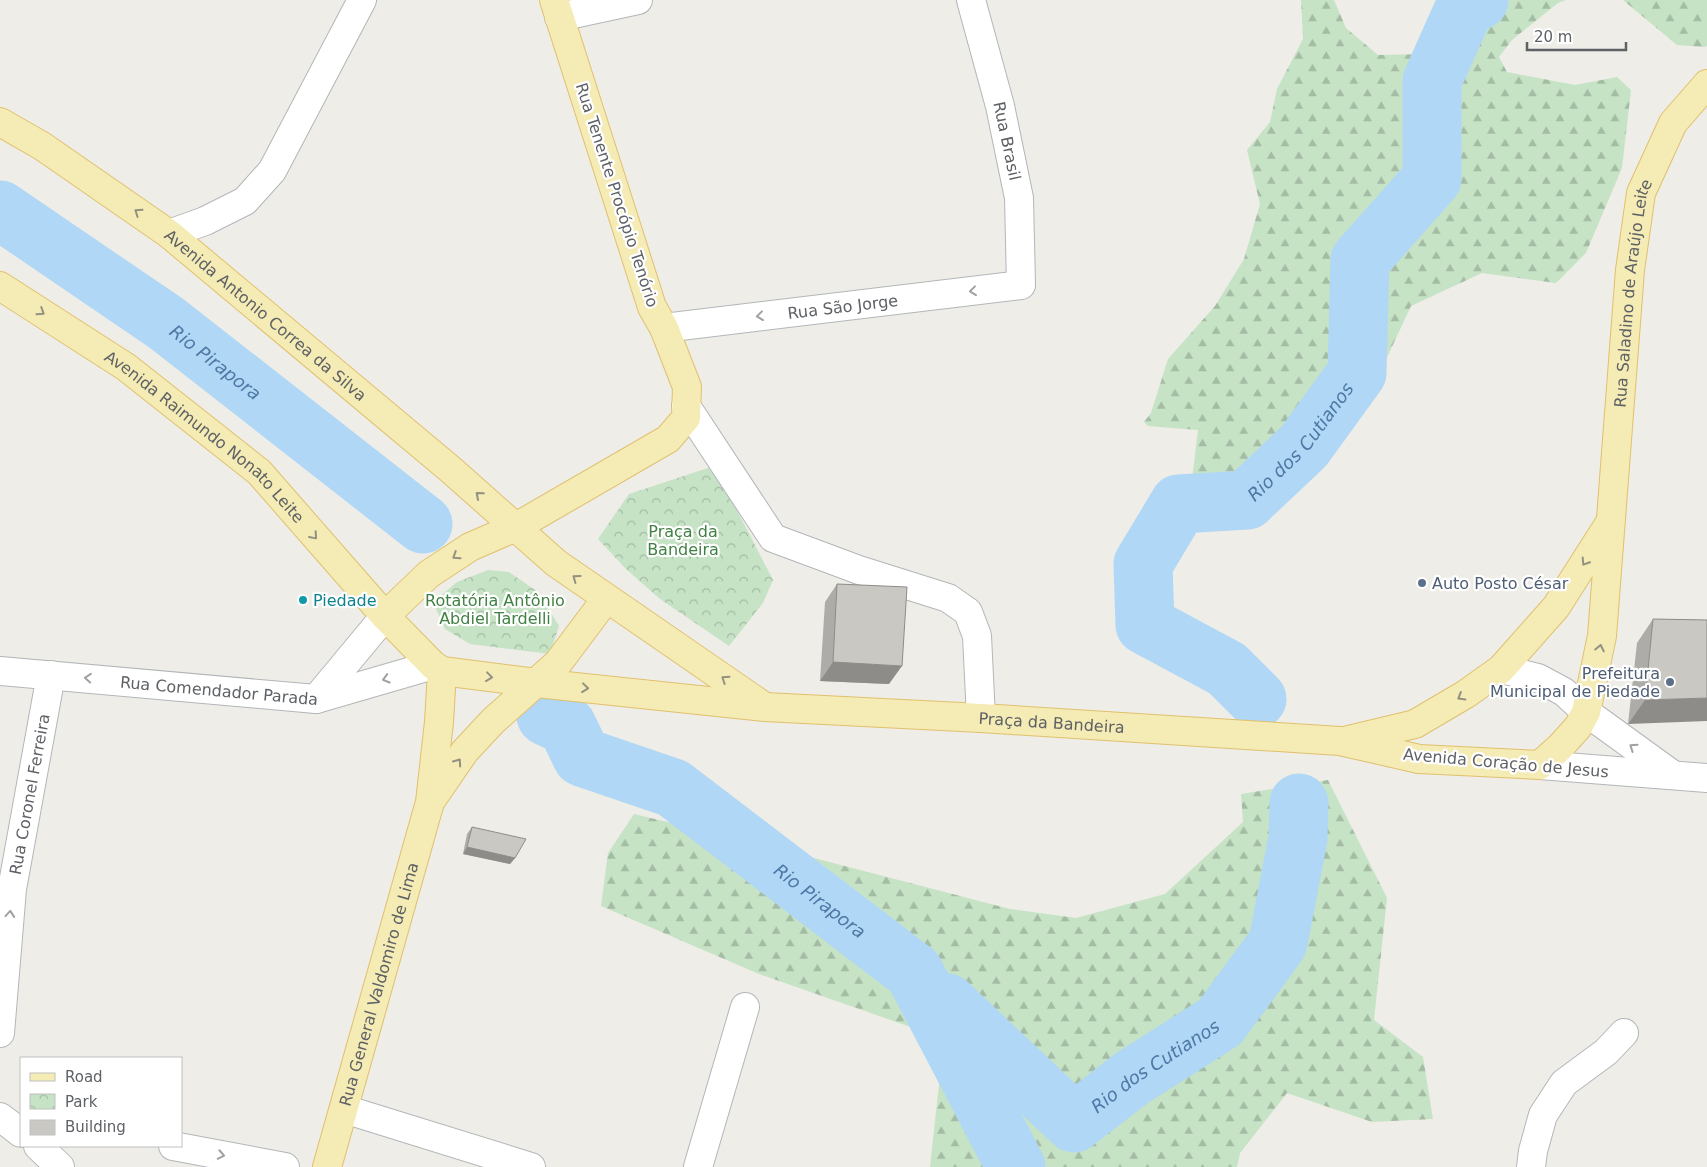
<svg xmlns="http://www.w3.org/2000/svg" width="1707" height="1167" font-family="'DejaVu Sans',sans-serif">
	<defs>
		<pattern id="forest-firs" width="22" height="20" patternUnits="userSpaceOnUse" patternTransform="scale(1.25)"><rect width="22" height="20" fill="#c6e3c6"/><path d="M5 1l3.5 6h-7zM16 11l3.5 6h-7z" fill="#a4bba4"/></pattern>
		<pattern id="park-crowns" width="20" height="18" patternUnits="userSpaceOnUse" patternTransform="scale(1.25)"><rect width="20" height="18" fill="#c6e3c6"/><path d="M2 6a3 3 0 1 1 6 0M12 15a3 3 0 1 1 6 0" fill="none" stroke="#a4bba4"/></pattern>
	</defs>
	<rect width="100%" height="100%" fill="#eeede7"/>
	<path fill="url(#forest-firs)" d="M 1301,0 L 1334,0 L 1346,28 L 1378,55 L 1427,54 L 1464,27 L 1475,0 L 1566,0 L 1558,3 L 1512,40 L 1499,57 L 1507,72 L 1575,85 L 1617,77 L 1631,90 L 1622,168 L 1586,253 L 1556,283 L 1482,273 L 1411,306 L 1383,366 L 1330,415 L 1276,485 L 1230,519 L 1208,517 L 1191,488 L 1198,430 L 1148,426 L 1144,422 L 1151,413 L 1168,359 L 1215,306 L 1244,259 L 1260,204 L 1247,150 L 1270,122 L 1277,89 L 1303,39 Z
		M 1623,0 L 1707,0 L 1707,46 L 1704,47 L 1677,45 Z
		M 1328,780 L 1387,898 L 1374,1020 L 1423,1057 L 1433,1119 L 1372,1122 L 1287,1093 L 1240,1153 L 1237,1167 L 930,1167 L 943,1048 L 922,1031 L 759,974 L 601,906 L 608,853 L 634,814 L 764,845 L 1010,909 L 1076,918 L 1165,894 L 1243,822 L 1241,794 Z"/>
	<path fill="url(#park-crowns)" d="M 714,466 L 773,580 L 763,603 L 729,646 L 660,599 L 626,569 L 598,539 L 629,494 Z
		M 488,570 L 509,572 L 538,592 L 559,626 L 550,654 L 470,644 L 445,629 L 433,602 L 457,582 Z"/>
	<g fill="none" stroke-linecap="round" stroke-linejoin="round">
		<g stroke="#b0d7f5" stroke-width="59">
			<path id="s1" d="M 0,210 L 166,323 L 423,524"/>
			<path id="s2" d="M 1257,699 L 1227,669 L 1145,625 L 1143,564 L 1179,504 L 1247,500 L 1304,446 L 1357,373 L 1360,260 L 1432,179 L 1432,81 L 1464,9 L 1479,0"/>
			<path id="s3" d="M 546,716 L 567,726 L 582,757 L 673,788 L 914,972 L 1016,1167"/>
			<path id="s4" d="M 947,1003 L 1074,1123 L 1132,1078 L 1220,1022 L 1278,943 L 1298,838 L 1299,803"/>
		</g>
		<defs>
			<g id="minor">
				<path d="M 559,17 L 638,0"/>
				<path d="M 169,234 L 205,221 L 245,201 L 272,171 L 362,0"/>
				<path id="s5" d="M 664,328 L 1021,285 L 1019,198 L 1000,106 L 971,0"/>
				<path d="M 686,406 L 773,538 L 859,570 L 948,598 L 968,612 L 977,636 L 981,718"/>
				<path d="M 1501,669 L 1538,678 L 1564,692 L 1586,712 L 1673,775"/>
				<path id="s6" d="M 0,671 L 316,699 L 433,665"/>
				<path d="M 316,699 L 385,616"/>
				<path d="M 1540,765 L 1707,778"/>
				<path id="s7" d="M 0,1033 L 12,889 L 51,675"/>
				<path d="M 344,1109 L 531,1167"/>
				<path d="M 0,1117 L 21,1133"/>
				<path d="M 38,1146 L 60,1167"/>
				<path d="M 173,1146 L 285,1167"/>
				<path d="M 698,1167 L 745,1007"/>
				<path d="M 1531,1167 L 1533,1151 L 1543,1115 L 1564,1083 L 1606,1052 L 1624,1033"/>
			</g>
			<g id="major">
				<path id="s8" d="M 0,122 L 42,146 L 169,234 L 450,469 L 556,563 L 762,705"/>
				<path id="s9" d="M 0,286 L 126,367 L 259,472 L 385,616 L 433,665 L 442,671 L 537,683 L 765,707 L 981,718 L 1340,741 L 1419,759 L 1540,765 L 1560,747 L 1578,727 L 1586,712 L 1602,636 L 1630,270 L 1641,193 L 1673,123 L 1707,84"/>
				<path d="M 385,616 L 429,574 L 470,547 L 516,527 L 668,439 L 686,418 L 687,387 L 664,328 L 652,307 L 554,0"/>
				<path d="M 1348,740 L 1415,724 L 1466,694 L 1501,669 L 1556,607 L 1609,524"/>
				<path d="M 432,799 L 465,751 L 493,721 L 558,663 L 606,599"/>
				<path id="s10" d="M 327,1167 L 430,802 L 439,722 L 442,671"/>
			</g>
		</defs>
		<use href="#minor" stroke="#b3b6b9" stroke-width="30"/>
		<use href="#major" stroke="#e0c06d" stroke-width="30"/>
		<use href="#minor" stroke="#fff" stroke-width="28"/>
		<use href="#major" stroke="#f5ebb5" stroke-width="28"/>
	</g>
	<path fill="#aeaca8" d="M 837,584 L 889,684 L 820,681 L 825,602 Z
		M 1653,619 L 1707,620 L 1628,724 L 1637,643 Z
		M 472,827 L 515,858 L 510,864 L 463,854 L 467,834 Z"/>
	<path fill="#8d8c88" d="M 833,662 L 902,666 L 889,684 L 820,681 Z
		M 1707,698 L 1707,721 L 1628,724 L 1645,700 Z
		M 467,847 L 515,858 L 510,864 L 463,854 Z"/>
	<path fill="#cac8c3" stroke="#8d8c88" d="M 837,584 L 907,587 L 902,666 L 833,662 Z
		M 1653,619 L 1707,620 L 1707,698 L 1645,700 Z
		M 472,827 L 526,839 L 515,858 L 467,847 Z"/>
	<defs><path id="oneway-chevron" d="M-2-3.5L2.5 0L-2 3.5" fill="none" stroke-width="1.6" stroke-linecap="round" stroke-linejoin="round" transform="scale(1.25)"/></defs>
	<g stroke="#939181">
		<use href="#oneway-chevron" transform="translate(138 212) rotate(-145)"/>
		<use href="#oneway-chevron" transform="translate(41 312) rotate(33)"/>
		<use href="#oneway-chevron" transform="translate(479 495) rotate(-139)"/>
		<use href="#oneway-chevron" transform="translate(314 536) rotate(49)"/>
		<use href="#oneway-chevron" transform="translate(456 556) rotate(147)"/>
		<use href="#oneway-chevron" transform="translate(1585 562) rotate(123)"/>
		<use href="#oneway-chevron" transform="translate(576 578) rotate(-144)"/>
		<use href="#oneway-chevron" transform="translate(1600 648) rotate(-78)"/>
		<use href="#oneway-chevron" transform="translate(489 677) rotate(7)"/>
		<use href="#oneway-chevron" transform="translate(725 679) rotate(-146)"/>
		<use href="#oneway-chevron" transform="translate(585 688) rotate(6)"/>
		<use href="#oneway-chevron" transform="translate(1461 697) rotate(149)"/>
		<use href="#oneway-chevron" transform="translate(458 762) rotate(-55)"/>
	</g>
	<g stroke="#9ea0a3">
		<use href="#oneway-chevron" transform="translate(973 291) rotate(173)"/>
		<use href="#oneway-chevron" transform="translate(760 316) rotate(173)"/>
		<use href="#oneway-chevron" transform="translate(88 678) rotate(-175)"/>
		<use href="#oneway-chevron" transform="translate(386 679) rotate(164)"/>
		<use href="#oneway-chevron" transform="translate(1633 747) rotate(-145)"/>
		<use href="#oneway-chevron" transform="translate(10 914) rotate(-85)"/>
		<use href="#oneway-chevron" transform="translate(221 1155) rotate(11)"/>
	</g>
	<g fill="#5c6f8a" stroke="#fff" stroke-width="2">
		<circle cx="1422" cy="583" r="5"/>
		<circle cx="1670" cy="682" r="5"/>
	</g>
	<circle fill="#0f9aa8" stroke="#fff" stroke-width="2" cx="303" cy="600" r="5"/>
	<g text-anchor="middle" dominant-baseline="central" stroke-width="4.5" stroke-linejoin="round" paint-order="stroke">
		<g font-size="16" fill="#5e6165" stroke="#fff">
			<text transform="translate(1007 141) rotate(78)">Rua Brasil</text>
			<text transform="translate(617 195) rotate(72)">Rua Tenente Procópio Tenório</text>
			<text stroke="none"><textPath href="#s9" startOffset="2186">Rua Saladino de Araújo Leite</textPath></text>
			<text stroke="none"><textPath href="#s5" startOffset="180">Rua São Jorge</textPath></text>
			<text stroke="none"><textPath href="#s8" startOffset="329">Avenida Antonio Correa da Silva</textPath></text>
			<text stroke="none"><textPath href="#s9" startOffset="255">Avenida Raimundo Nonato Leite</textPath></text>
			<text stroke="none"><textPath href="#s6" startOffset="220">Rua Comendador Parada</textPath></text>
			<text stroke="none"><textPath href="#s9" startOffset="1202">Praça da Bandeira</textPath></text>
			<text transform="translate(1506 763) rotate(5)">Avenida Coração de Jesus</text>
			<text stroke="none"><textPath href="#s7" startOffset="241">Rua Coronel Ferreira</textPath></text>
			<text stroke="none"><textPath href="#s10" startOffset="190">Rua General Valdomiro de Lima</textPath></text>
		</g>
		<g font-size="16" fill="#418144" stroke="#fff">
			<text x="683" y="531">Praça da<tspan x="683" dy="18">Bandeira</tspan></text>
			<text x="495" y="600">Rotatória Antônio<tspan x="495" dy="18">Abdiel Tardelli</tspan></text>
		</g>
		<g font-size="16" fill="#4e5e75" stroke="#fff" text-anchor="start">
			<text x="1432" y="583">Auto Posto César</text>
			<text x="1660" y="673" text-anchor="end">Prefeitura<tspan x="1660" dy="18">Municipal de Piedade</tspan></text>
		</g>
		<g font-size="16" fill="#0d838f" stroke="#fff" text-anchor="start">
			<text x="313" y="600">Piedade</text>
		</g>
		<g font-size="18" font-style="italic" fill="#4e78a6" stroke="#fff">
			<text stroke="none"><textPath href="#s1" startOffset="264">Rio Pirapora</textPath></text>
			<text stroke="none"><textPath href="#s2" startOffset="414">Rio dos Cutianos</textPath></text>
			<text stroke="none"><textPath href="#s3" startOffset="339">Rio Pirapora</textPath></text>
			<text stroke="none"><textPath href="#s4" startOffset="274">Rio dos Cutianos</textPath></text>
		</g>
	</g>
	<rect x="20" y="1057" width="162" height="90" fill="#ffffff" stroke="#bfc0c1"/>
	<rect x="30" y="1073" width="25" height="8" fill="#f5ebb5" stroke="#bfc0c1"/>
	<text x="65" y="1082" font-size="15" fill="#5e6165">Road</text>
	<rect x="30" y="1094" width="25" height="15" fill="url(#park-crowns)" stroke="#bfc0c1"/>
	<text x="65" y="1107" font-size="15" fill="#5e6165">Park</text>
	<rect x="30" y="1120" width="25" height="15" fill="#cac8c3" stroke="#bfc0c1"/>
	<text x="65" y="1132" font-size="15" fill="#5e6165">Building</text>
	<path d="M1527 42v8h99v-8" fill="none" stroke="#5e6165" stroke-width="2.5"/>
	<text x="1534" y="42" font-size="15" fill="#5e6165" stroke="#ffffff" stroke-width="4" paint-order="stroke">20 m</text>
</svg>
